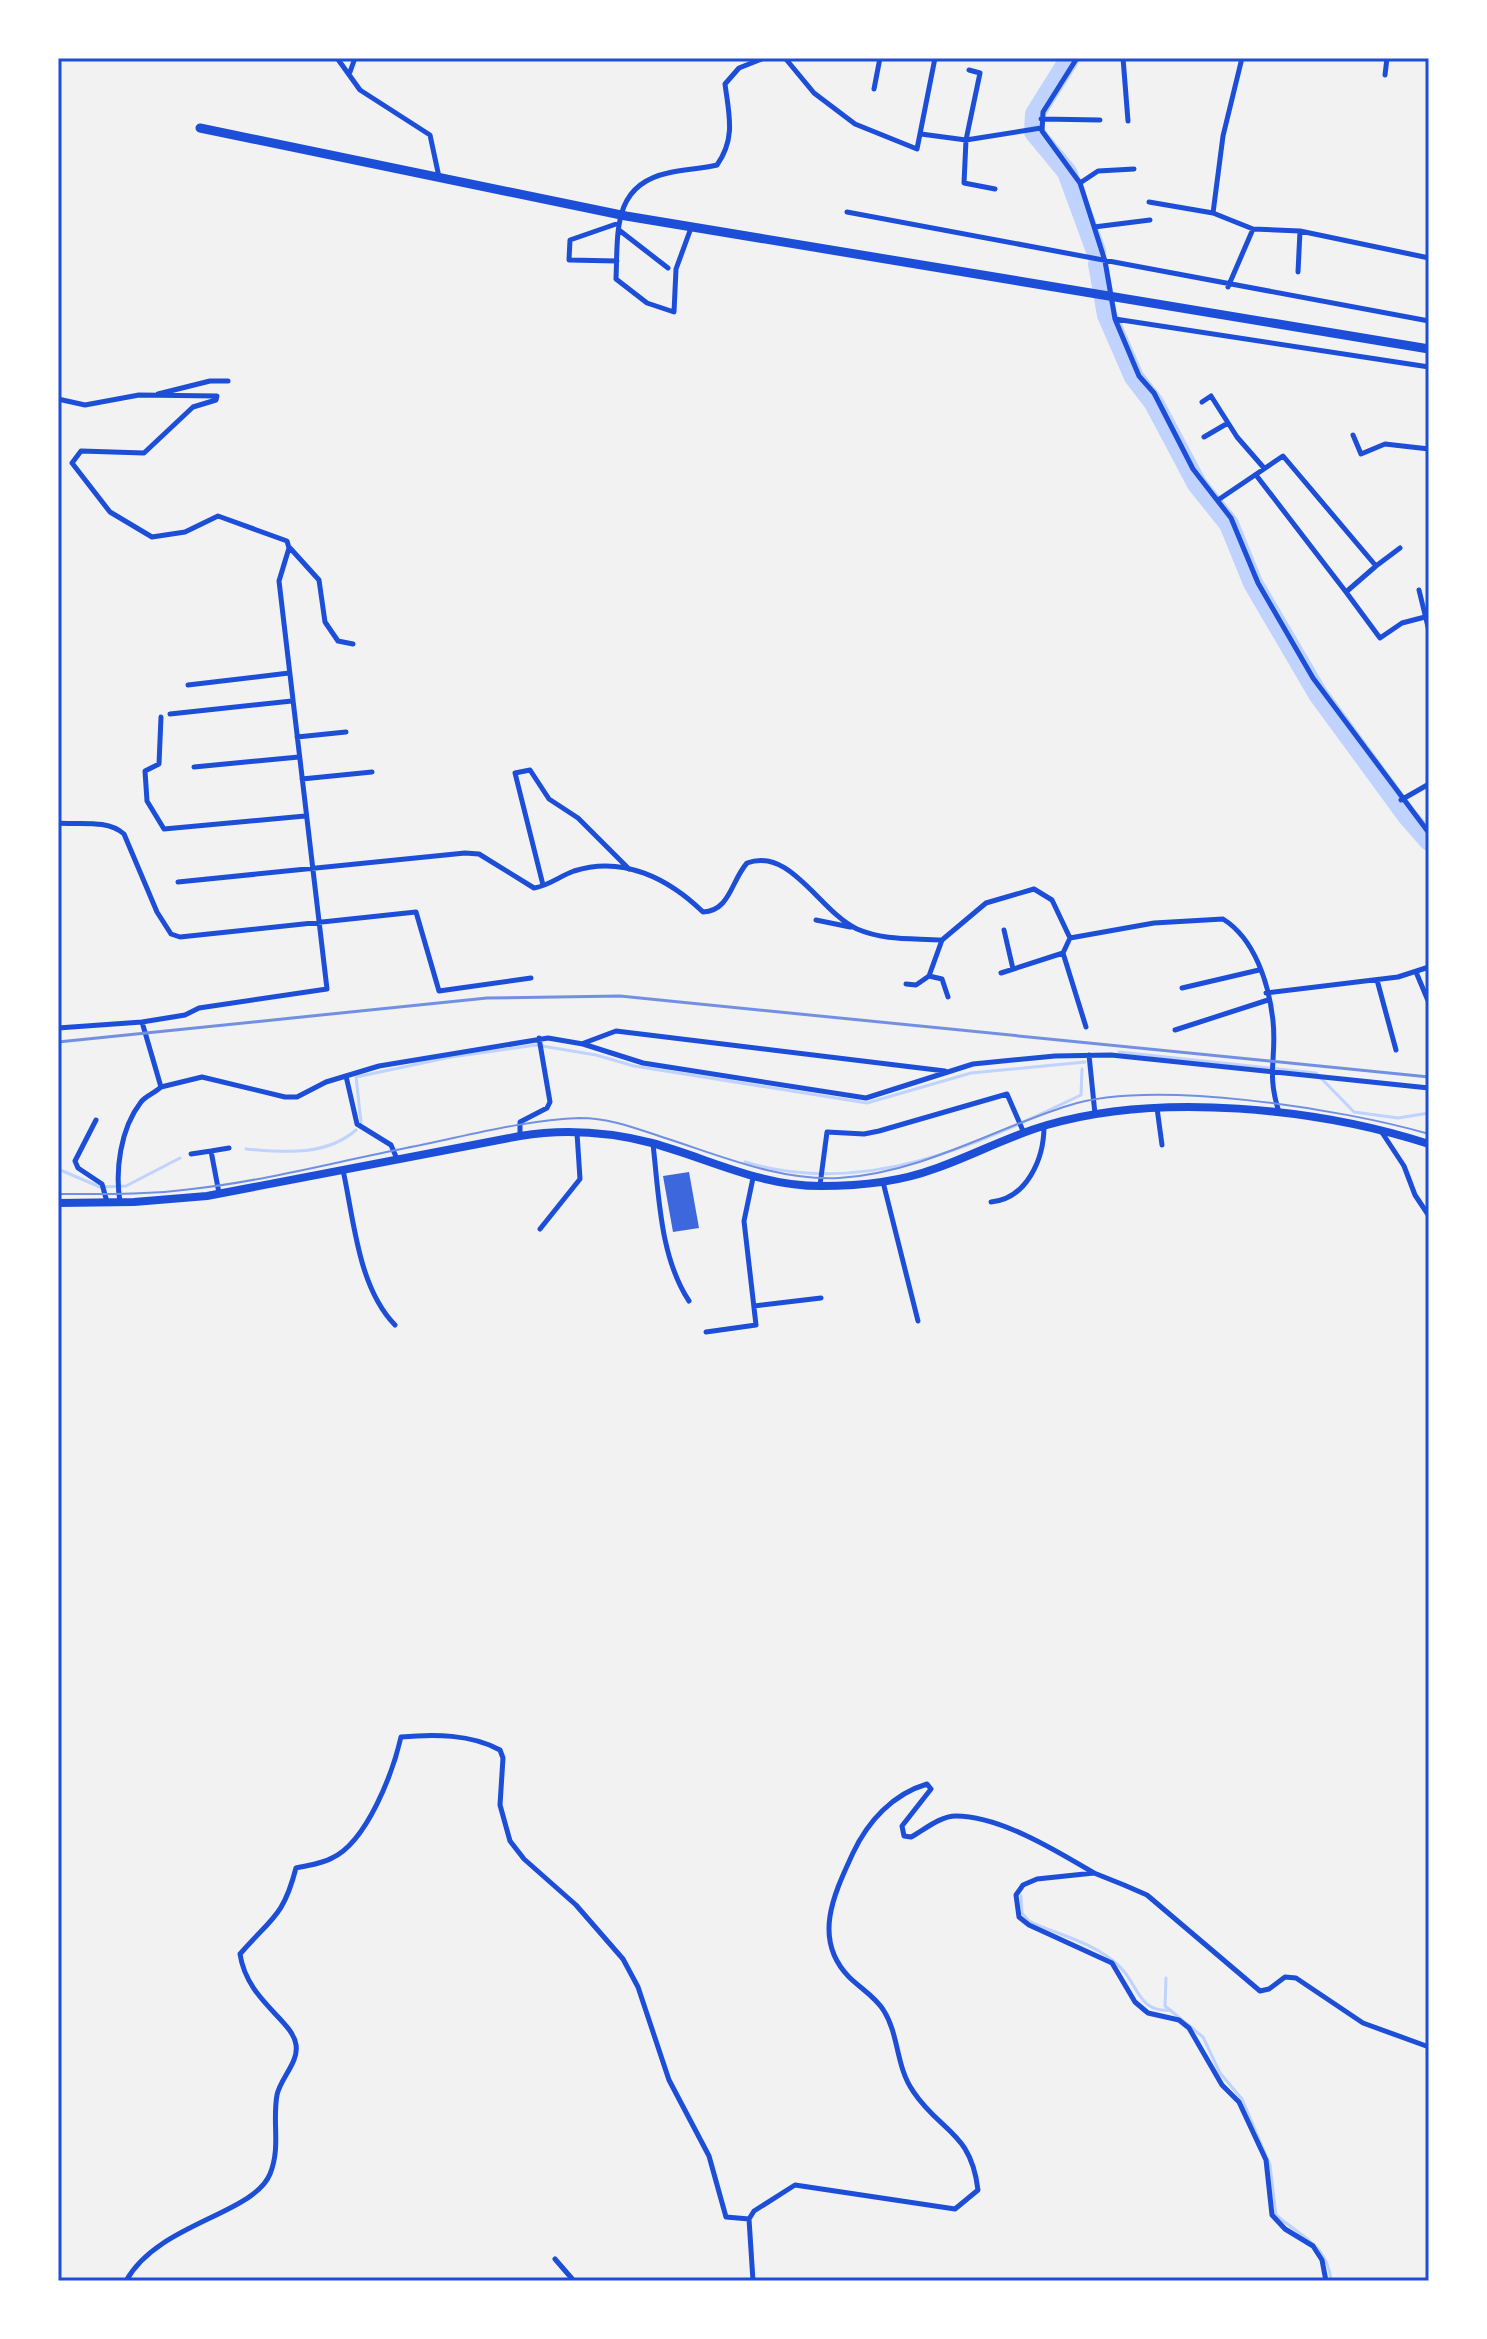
<svg xmlns="http://www.w3.org/2000/svg" width="1487" height="2339" font-family="Arial,sans-serif">
	<rect width="100%" height="100%" fill="#f2f2f2"/>
	<g fill="none" stroke-linecap="round" stroke-linejoin="round">
		<path stroke="#bfd3fe" stroke-width="3" d="M 1119,1052 L 1316,1073 L 1354,1112 L 1398,1118 L 1429,1113
			M 361,1122 L 356,1077 L 451,1057 L 536,1045 L 596,1055 L 634,1066 L 867,1103 L 971,1073 L 1085,1062
			M 246,1149 C 283,1152 325,1157 356,1130
			M 745,1162 C 864,1198 974,1146 1081,1095 L 1082,1069
			M 58,1169 L 100,1187 L 126,1186 L 180,1158
			M 1021,1896 L 1022,1913 L 1029,1921 C 1058,1935 1093,1942 1118,1965 C 1138,1982 1137,2013 1170,2010
			M 1166,1978 L 1165,2006 L 1203,2037 L 1220,2073 L 1242,2099 L 1270,2165 L 1276,2215 C 1300,2236 1328,2245 1331,2281"/>
		<path stroke="#bfd3fe" stroke-width="20" d="M 1070,58 L 1035,114 L 1034,132 L 1067,172 L 1096,251
			M 1098,264 L 1107,315 L 1134,377 L 1154,403 L 1197,484 L 1229,524 L 1253,583 L 1318,694 L 1408,817 L 1429,841"/>
	</g>
	<path fill="#3d67dc" d="M 689,1172 L 699,1228 L 673,1232 L 663,1176 Z"/>
	<g fill="none" stroke-linecap="round" stroke-linejoin="round">
		<path stroke="#1d4ed8" stroke-width="5" d="M 337,58 L 360,90 L 430,135 L 439,177
			M 785,58 L 814,93 L 855,124 L 917,149 L 935,58
			M 1077,58 L 1043,112 L 1042,131 L 1080,183 L 1105,261 L 1115,319 L 1139,376 L 1154,393 L 1193,469 L 1231,518 L 1258,583 L 1313,678 L 1429,833
			M 1123,58 L 1128,121
			M 1242,58 L 1223,136 L 1213,213 L 1253,229 L 1300,231 L 1429,258
			M 969,70 L 980,73 L 966,140 L 964,183 L 995,189
			M 350,72 L 355,58
			M 1385,75 L 1387,58
			M 874,89 L 880,58
			M 1041,119 L 1100,120
			M 921,134 L 966,140 L 1041,128
			M 1080,183 L 1098,171 L 1134,169
			M 1149,202 L 1213,213
			M 847,212 L 1429,321
			M 1094,227 L 1150,220
			M 691,228 L 676,269 L 674,312 L 647,303 L 616,279 C 618,232 612,185 668,173 C 684,169 701,169 717,165 C 736,138 729,115 725,84 L 739,68 L 764,58
			M 619,230 L 668,268
			M 617,261 L 569,260 L 570,240 L 619,223
			M 1298,272 L 1300,231
			M 1228,287 L 1253,229
			M 1115,319 L 1429,367
			M 158,394 L 210,381 L 228,381
			M 58,399 L 85,405 L 139,395 L 217,396 L 216,400 L 193,407 L 144,453 L 81,451 L 72,463 L 110,512 L 152,537 L 185,532 L 218,516 L 287,541 L 289,548 L 279,581 L 327,989 L 199,1008 L 185,1015 L 142,1022
			M 1202,402 L 1211,396 L 1237,437 L 1264,468
			M 1353,435 L 1361,454 L 1385,444 L 1429,449
			M 1204,437 L 1228,423
			M 1218,500 L 1283,456 L 1376,566 L 1346,592 L 1256,475
			M 290,548 L 319,580 L 325,622 L 338,641 L 353,644
			M 1376,566 L 1400,548
			M 1419,590 L 1429,631
			M 1346,592 L 1380,638 L 1402,623 L 1425,617
			M 188,685 L 289,673
			M 170,714 L 292,701
			M 161,717 L 159,764 L 145,771 L 147,801 L 164,829 L 305,816
			M 297,737 L 346,732
			M 194,767 L 299,757
			M 302,779 L 372,772
			M 1401,800 L 1429,784
			M 58,823 C 79,825 107,819 124,834 L 157,912 L 171,934 L 180,937 L 416,912 L 439,991 L 531,978
			M 178,882 L 465,853 L 479,854 L 534,888 C 548,886 560,876 574,871 C 623,855 669,879 703,912 C 730,911 731,881 747,863 C 791,847 819,911 857,929 C 885,941 912,938 942,940 L 986,903 L 1034,889 L 1052,900 L 1070,938 L 1154,923 L 1223,919 C 1255,939 1269,984 1273,1021 C 1277,1058 1266,1072 1279,1112
			M 543,885 L 515,773 L 530,770 L 549,799 L 578,818 L 629,869
			M 816,920 L 850,927
			M 1004,930 L 1013,969
			M 1070,938 L 1063,953 L 1086,1027
			M 1416,972 L 1429,1003
			M 1001,973 L 1063,953
			M 929,976 L 942,979 L 948,997
			M 1377,980 L 1396,1050
			M 906,984 L 916,985 L 929,976 L 942,940
			M 1182,988 L 1259,970
			M 1266,993 L 1398,977 L 1429,967
			M 58,1028 L 142,1022 L 161,1087 L 202,1077 L 285,1097 L 297,1097 L 326,1082 L 379,1066 L 548,1038 L 583,1044 L 643,1063 L 866,1098 L 973,1064 L 1055,1056 L 1111,1055 L 1429,1088
			M 1175,1030 L 1268,1000
			M 584,1043 L 616,1031 L 945,1071
			M 1089,1055 L 1095,1114
			M 346,1076 L 357,1124 L 391,1145 L 397,1159
			M 1157,1108 L 1162,1145
			M 96,1120 L 75,1161 L 78,1168 L 102,1184 L 107,1202
			M 1381,1131 L 1404,1166 L 1415,1195 L 1429,1216
			M 520,1136 L 520,1122 L 547,1108 L 550,1102 L 539,1038
			M 653,1144 C 659,1196 660,1257 689,1301
			M 211,1151 L 229,1148
			M 191,1154 L 211,1151 L 219,1193
			M 343,1170 C 354,1220 358,1287 395,1325
			M 883,1182 L 918,1321
			M 820,1185 L 827,1132 L 864,1134 L 879,1131 L 1007,1094 L 1024,1133
			M 120,1202 C 115,1171 120,1129 141,1102 C 145,1096 155,1093 161,1087
			M 991,1202 C 1026,1199 1044,1160 1044,1126
			M 540,1229 L 580,1179 L 577,1133
			M 754,1306 L 821,1298
			M 706,1332 L 756,1325 L 744,1221 L 753,1178
			M 555,2259 L 574,2281
			M 126,2281 C 158,2223 253,2215 270,2174 C 281,2147 272,2122 277,2095 C 280,2079 299,2062 296,2045 C 293,2020 247,2001 240,1954 C 271,1918 283,1918 296,1868 C 308,1865 322,1864 332,1858 C 367,1842 393,1772 401,1737 C 434,1734 471,1734 500,1750 L 503,1758 L 500,1805 L 510,1841 L 524,1859 L 576,1905 L 623,1959 L 638,1987 L 669,2080 L 709,2156 L 726,2217 L 749,2219
			M 753,2281 L 749,2219 L 754,2211 L 795,2185 L 955,2209 L 978,2190 C 971,2131 940,2132 913,2091 C 896,2067 899,2035 884,2011 C 876,1997 860,1988 849,1977 C 812,1939 834,1894 853,1853 C 868,1821 893,1794 927,1784 L 931,1789 L 902,1826 L 904,1836 L 911,1837 C 924,1830 940,1816 956,1816 C 1000,1816 1057,1851 1094,1873
			M 1326,2281 L 1322,2260 L 1313,2246 L 1285,2229 L 1272,2215 L 1266,2160 L 1239,2102 L 1222,2085 L 1189,2028 L 1179,2020 L 1148,2013 L 1135,2002 L 1112,1963 L 1029,1925 L 1019,1917 L 1016,1895 L 1023,1885 L 1037,1879 L 1094,1873 L 1124,1885 L 1147,1895 L 1260,1991 L 1269,1989 L 1285,1977 L 1296,1978 L 1363,2023 L 1429,2047"/>
		<path stroke="#1d4ed8" stroke-width="8" d="M 58,1203 L 134,1202 L 207,1196 L 520,1136 C 563,1129 609,1132 652,1143 C 710,1159 759,1186 821,1186 C 858,1186 899,1182 934,1169 C 972,1156 1008,1136 1047,1125 C 1160,1092 1317,1108 1429,1144"/>
		<path stroke="#1d4ed8" stroke-width="9" d="M 200,128 L 626,216 L 1429,349"/>
		<path stroke="#7290e2" stroke-width="2" d="M 58,1194 C 103,1194 147,1195 192,1189 C 264,1181 335,1162 406,1148 C 463,1137 522,1120 580,1118 C 609,1118 635,1128 662,1137 C 719,1155 778,1181 839,1178 C 921,1173 991,1130 1067,1106 C 1151,1078 1343,1109 1429,1134"/>
		<path stroke="#7290e2" stroke-width="3" d="M 58,1042 L 487,998 L 620,996 L 1429,1077"/>
	</g>
	<rect width="1487" height="2339" fill="none" stroke="#ffffff" stroke-width="120"/>
	<rect x="60" y="60" width="1367" height="2219" fill="none" stroke="#1d4ed8" stroke-width="3"/>
</svg>
